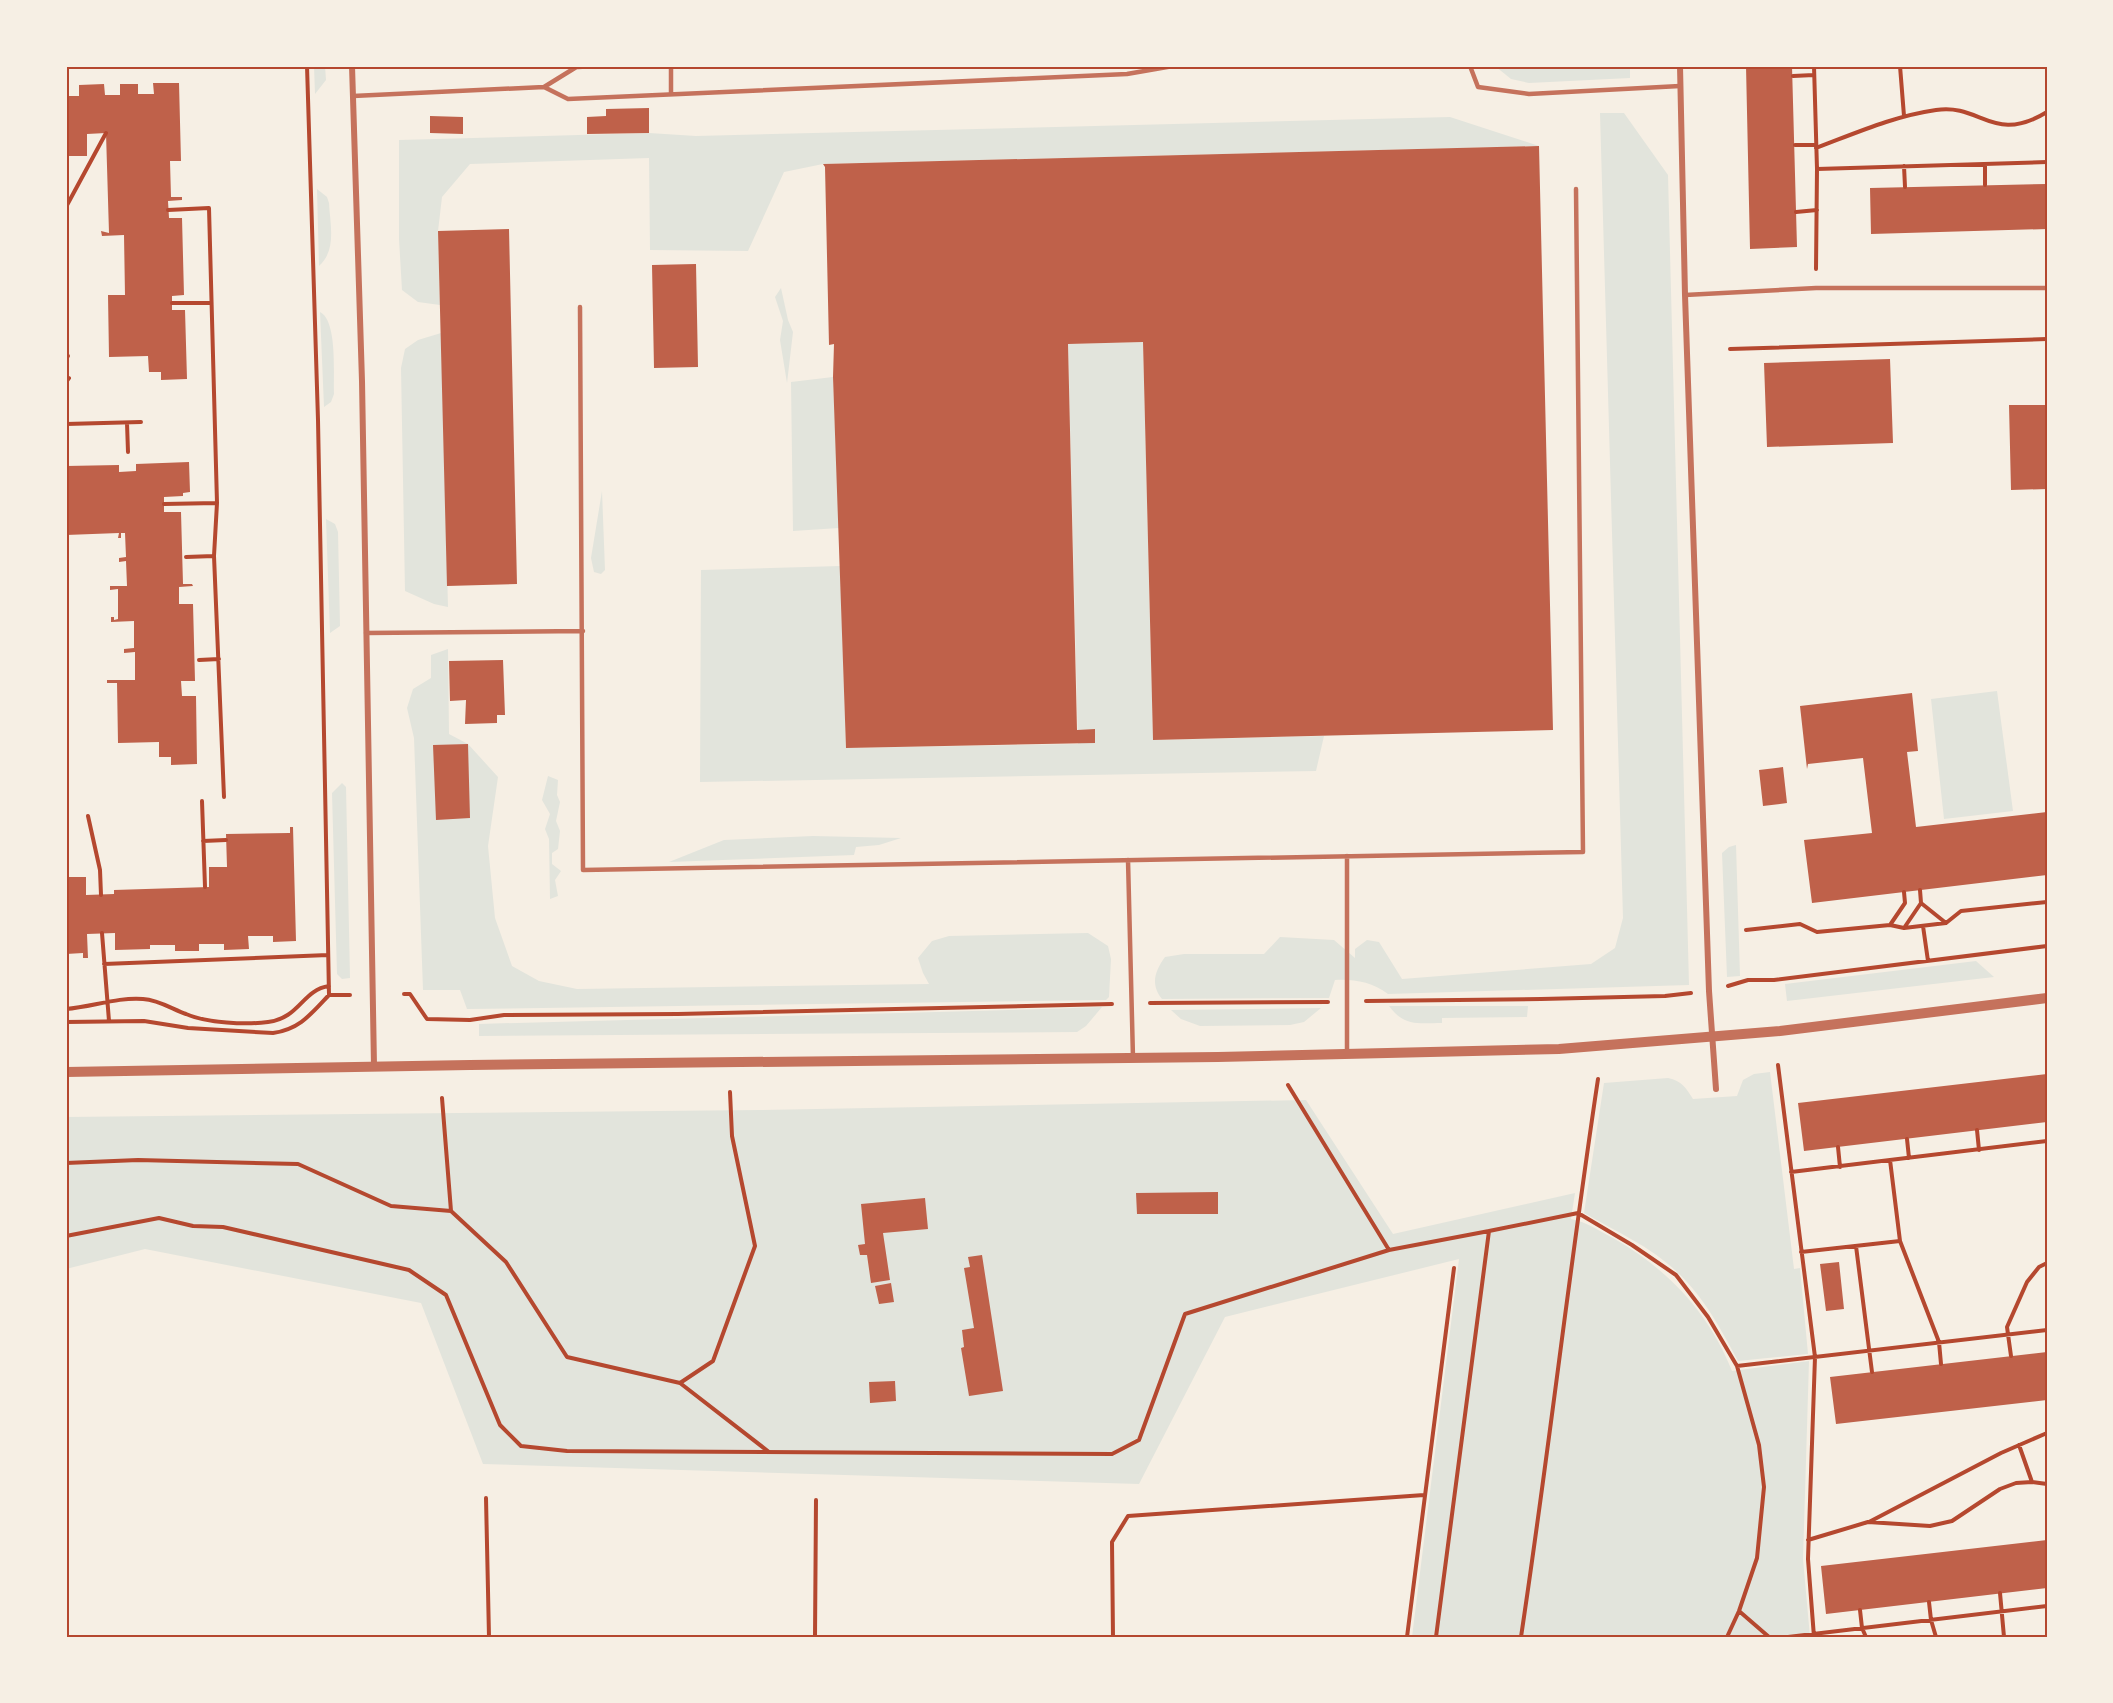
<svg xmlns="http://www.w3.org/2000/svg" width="2113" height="1703" font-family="Roboto,sans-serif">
	<rect width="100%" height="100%" fill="#f6efe4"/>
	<path fill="#e2e4dc" d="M 314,66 L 325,66 L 326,80 L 315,94 Z
		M 1495,66 L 1630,66 L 1630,78 L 1529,83 L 1511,79 Z
		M 1600,113 L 1624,113 L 1668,175 L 1689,985 L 1388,994 C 1372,982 1354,979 1335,980 L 1329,998 L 1162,999 C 1150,984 1155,971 1165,957 L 1184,954 L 1264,954 L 1280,937 L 1334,940 L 1355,958 L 1355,949 L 1367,940 L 1379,942 L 1402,979 L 1591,964 L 1615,948 L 1623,918 Z
		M 1450,117 L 1539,146 L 823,164 L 784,172 L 748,251 L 650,250 L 649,158 L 470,164 L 442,197 L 438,231 L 440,305 L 418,302 L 402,290 L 399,239 L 399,140 L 649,133 L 696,136 Z
		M 317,189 L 327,197 L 329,203 C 330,224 337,250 319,266 Z
		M 781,288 L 788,320 L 793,332 L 787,383 L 780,340 L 783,321 L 775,297 Z
		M 320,312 C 338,321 333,376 334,394 L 331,402 L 324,407 Z
		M 441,333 L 448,607 L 434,604 L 405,591 L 401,368 L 405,349 L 418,340 Z
		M 1143,342 L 1153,740 L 1324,736 L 1316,771 L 700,782 L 701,570 L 840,566 L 846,748 L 1078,744 L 1068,344 Z
		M 833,377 L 839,528 L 793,531 L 791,382 Z
		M 602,491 L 605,570 L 601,574 L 594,572 L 591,558 Z
		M 326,519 L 335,524 L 338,532 L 340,626 L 330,633 Z
		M 448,649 L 449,734 L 468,744 L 498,777 L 488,846 L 495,918 L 512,966 L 539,981 L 577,989 L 929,984 L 923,973 L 918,958 L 932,941 L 949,936 L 1088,933 L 1108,946 L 1111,959 L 1109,997 L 1106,1000 L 467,1009 L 460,990 L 423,990 L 414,738 L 407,708 L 413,689 L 431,678 L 431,655 Z
		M 1997,691 L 2013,811 L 1944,819 L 1931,699 Z
		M 548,776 L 558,780 L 557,795 L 560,802 L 556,821 L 560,831 L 558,849 L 552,853 L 552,864 L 561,871 L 555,880 L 558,896 L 550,899 L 549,839 L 545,829 L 550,814 L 542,800 Z
		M 342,783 L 346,787 L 350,978 L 342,979 L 337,974 L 332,793 Z
		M 813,836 L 901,838 L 879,845 L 856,847 L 854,855 L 669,862 L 724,840 Z
		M 1736,845 L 1740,976 L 1727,977 L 1722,853 L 1729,847 Z
		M 1976,961 L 1994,977 L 1787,1001 L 1785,984 Z
		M 1389,1006 L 1528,1006 L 1527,1017 L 1442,1018 L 1442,1023 C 1419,1023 1404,1027 1389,1006 Z
		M 1102,1007 L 1086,1026 L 1077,1032 L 479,1036 L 479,1024 C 687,1018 894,1014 1102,1007 Z
		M 1321,1008 L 1304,1022 L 1290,1025 L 1200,1026 L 1181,1019 L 1171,1010 Z
		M 1770,1072 L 1794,1269 L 1800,1268 L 1808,1354 L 1738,1361 C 1722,1331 1704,1297 1678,1273 C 1652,1247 1615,1231 1584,1213 L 1604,1083 L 1668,1078 C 1682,1081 1686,1088 1693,1099 L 1737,1096 L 1743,1080 L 1754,1074 Z
		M 1306,1100 L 1393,1234 L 1575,1193 L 1571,1219 C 1587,1222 1599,1231 1613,1238 C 1668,1269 1709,1313 1732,1371 L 1809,1361 L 1803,1559 L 1810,1637 L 1412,1637 L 1459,1259 L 1225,1317 L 1139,1484 L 483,1464 L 421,1303 L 145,1249 L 66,1269 L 66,1117 L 760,1110 Z"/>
	<path fill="#bf614a" d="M 686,66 L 732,66 L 732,68 L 687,69 Z
		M 1746,66 L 1792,66 L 1797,247 L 1750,249 Z
		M 153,83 L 179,83 L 181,161 L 170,161 L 171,197 L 182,197 L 182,200 L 168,201 L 169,218 L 182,218 L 184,295 L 172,296 L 172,310 L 185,310 L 187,379 L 161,380 L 161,372 L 149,372 L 148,356 L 109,357 L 108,295 L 125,295 L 124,235 L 102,236 L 101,231 L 109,233 L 106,133 L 87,134 L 87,156 L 66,156 L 66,96 L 79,96 L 79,85 L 104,84 L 105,95 L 120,95 L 120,84 L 138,84 L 138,94 L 154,94 Z
		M 649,108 L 649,133 L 587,134 L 587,117 L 606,116 L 606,109 Z
		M 430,116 L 463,117 L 463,134 L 430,133 Z
		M 1539,146 L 1553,730 L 1153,740 L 1143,342 L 1068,344 L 1077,730 L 1095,729 L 1095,743 L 846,748 L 833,377 L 834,344 L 829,345 L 825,167 L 823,164 Z
		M 2047,184 L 2047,229 L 1871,234 L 1870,188 Z
		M 509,229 L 517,584 L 447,586 L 438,231 Z
		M 696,264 L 698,367 L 654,368 L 652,265 Z
		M 1890,359 L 1893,443 L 1767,447 L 1764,363 Z
		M 2009,405 L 2047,405 L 2047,489 L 2011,490 Z
		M 189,462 L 190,492 L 183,493 L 183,496 L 164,497 L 164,512 L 181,512 L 183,584 L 192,584 L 193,586 L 179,587 L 179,604 L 193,604 L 195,681 L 181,681 L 182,696 L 196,696 L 197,764 L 171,765 L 171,757 L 159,757 L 159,742 L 118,743 L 117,683 L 107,683 L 107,680 L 135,680 L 135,652 L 124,653 L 124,649 L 134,648 L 134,621 L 111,622 L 111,617 L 114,617 L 114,620 L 118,619 L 118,589 L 110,590 L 110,586 L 127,586 L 126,561 L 119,562 L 119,558 L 126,557 L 125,533 L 121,533 L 121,538 L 118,538 L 119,533 L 66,535 L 66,466 L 119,465 L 119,472 L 136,471 L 136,464 Z
		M 503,660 L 505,715 L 497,715 L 497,723 L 465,724 L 466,700 L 450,701 L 449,661 Z
		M 1912,693 L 1918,751 L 1907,752 L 1916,827 L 2047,812 L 2047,875 L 1812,903 L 1804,840 L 1872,833 L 1863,758 L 1808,764 L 1807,769 L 1800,706 Z
		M 468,744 L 470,818 L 436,820 L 433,745 Z
		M 1783,767 L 1787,803 L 1763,806 L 1759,770 Z
		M 290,827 L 293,827 L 296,941 L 273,942 L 273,936 L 248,936 L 249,949 L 224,950 L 224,944 L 199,944 L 199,951 L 175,951 L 175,945 L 150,945 L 150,949 L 115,950 L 115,933 L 87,934 L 88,958 L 83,958 L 83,953 L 66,954 L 66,877 L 86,877 L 86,895 L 114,894 L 114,890 L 209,887 L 209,867 L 227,867 L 226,834 L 290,833 Z
		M 2047,1074 L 2047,1122 L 1804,1151 L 1798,1103 Z
		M 1218,1192 L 1218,1214 L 1137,1214 L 1136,1193 Z
		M 925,1198 L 928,1229 L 883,1233 L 890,1280 L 871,1283 L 867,1255 L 860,1255 L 858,1245 L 865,1244 L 861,1204 Z
		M 982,1255 L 1003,1391 L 969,1396 L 961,1348 L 964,1347 L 962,1330 L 974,1328 L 964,1268 L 970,1267 L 968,1257 Z
		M 1839,1262 L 1844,1309 L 1826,1311 L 1820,1264 Z
		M 891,1283 L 894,1302 L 879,1304 L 875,1286 Z
		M 2047,1352 L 2047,1400 L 1836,1424 L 1830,1377 Z
		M 895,1381 L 896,1401 L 870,1403 L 869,1382 Z
		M 2047,1540 L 2047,1588 L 1826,1614 L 1821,1566 Z"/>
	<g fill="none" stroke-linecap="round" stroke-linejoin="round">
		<path stroke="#b5482f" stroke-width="4" d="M 1814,66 L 1817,169 L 1816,269
			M 1900,66 L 1904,116
			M 1793,76 L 1814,75
			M 1795,145 L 1816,145
			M 1816,148 C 1856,133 1894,116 1936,110 C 1981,103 1993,145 2047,112
			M 1985,164 L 1985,185
			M 1904,166 L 1905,187
			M 1817,169 L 2047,162
			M 66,207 L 106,133
			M 168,210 L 209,208 L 217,503 L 214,556 L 224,797
			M 1796,212 L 1817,210
			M 172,303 L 211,303
			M 1730,349 L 2047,339
			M 66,356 L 68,356
			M 66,382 L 69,378
			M 127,423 L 128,452
			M 66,424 L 141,422
			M 164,504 L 217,503
			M 186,557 L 214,556
			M 199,660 L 219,659
			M 202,801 L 205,887
			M 88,816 L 100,870 L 101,895
			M 203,841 L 226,840
			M 1921,903 L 1946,923
			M 1890,925 L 1905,903 L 1904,892
			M 1923,926 L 1928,961
			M 1904,928 L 1921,903 L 1920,890
			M 1746,930 L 1800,924 L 1817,932 L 1890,925 L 1904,928 L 1946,923 L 1961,911 L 2047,902
			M 102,933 L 109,1021
			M 104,964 L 328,955
			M 1728,986 L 1748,980 L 1774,980 L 2047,946
			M 404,994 L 410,994 L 427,1019 L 470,1020 L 504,1015 L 678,1014 L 1112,1004
			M 329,995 L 350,995
			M 1366,1001 L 1541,999 L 1665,996 L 1691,993
			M 1150,1003 L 1328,1002
			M 66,1009 C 92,1007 117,997 143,999 C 159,1000 172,1009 186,1014 C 207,1023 246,1025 268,1022 C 300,1018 302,990 329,986
			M 66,1022 L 144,1021 L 188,1028 L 273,1033 C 300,1029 311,1014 329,995 L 318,420 L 307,66
			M 1778,1065 L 1815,1357 L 1808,1559 L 1814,1637
			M 1288,1085 L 1389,1250
			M 442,1098 L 451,1211
			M 1977,1130 L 1979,1150
			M 1907,1139 L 1909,1158
			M 1838,1147 L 1840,1167
			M 1890,1160 L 1900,1241 L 1939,1342 L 1941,1364
			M 66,1163 L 138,1160 L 298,1164 L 391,1206 L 451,1211 L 506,1262 L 567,1357 L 680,1383 L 713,1361 L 755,1246 L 732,1136 L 730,1092
			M 1791,1172 L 2047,1141
			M 1489,1231 L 1578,1213 L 1632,1245 L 1676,1275 L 1708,1317 L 1737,1366 L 1759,1445 L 1764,1487 L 1757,1558 L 1739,1611 L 1727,1637
			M 66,1236 L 159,1218 L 193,1226 L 223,1227 L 409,1270 L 446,1295 L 500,1425 L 521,1446 L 567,1451 L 1112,1454 L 1139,1440 L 1185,1314 L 1389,1250 L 1489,1231 L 1436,1637
			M 1856,1246 L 1872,1372
			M 1801,1252 L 1900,1241
			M 2011,1356 L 2007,1327 L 2027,1282 L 2039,1267 L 2047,1263
			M 1737,1366 L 2047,1330
			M 680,1383 L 769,1452
			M 2019,1445 L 2032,1482
			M 486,1498 L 489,1637
			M 1869,1522 L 2001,1453 L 2047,1433
			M 1808,1540 L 1868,1522 L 1930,1526 L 1952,1521 L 2000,1489 L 2016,1483 L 2032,1482 L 2047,1484
			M 2000,1593 L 2004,1637
			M 1929,1602 L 1931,1620 L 1936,1637
			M 1860,1610 L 1862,1628 L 1866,1637
			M 1739,1611 L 1769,1637
			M 815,1637 L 816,1500
			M 1113,1637 L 1112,1542 L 1128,1516 L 1424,1495
			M 1407,1637 L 1454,1268
			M 1521,1637 C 1549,1451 1570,1264 1598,1079
			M 1788,1637 L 2047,1606"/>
		<path stroke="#c5725c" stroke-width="4.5" d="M 671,66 L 671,94
			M 1470,66 L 1478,87 L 1529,94 L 1680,86
			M 578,67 L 596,66
			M 544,87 L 578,66
			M 353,96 L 544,87 L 568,99 L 1127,74 L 1173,66
			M 1685,295 L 1816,288 L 2047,288
			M 580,307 L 583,870 L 1583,852 L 1576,189
			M 366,633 L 583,631
			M 1128,860 L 1133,1058
			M 1347,1053 L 1347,856"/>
		<path stroke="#c5725c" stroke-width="6" d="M 352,66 L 362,381 L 374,1066
			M 1680,66 L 1685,295 L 1709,991 L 1716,1089"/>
		<path stroke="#c5725c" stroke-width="10" d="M 66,1072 L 470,1065 L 1218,1057 L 1559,1049 L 1780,1031 L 2047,998"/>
	</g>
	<rect width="2113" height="1703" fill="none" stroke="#f6efe4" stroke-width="135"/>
	<rect x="68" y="68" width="1978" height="1568" fill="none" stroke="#b5482f" stroke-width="2"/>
</svg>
